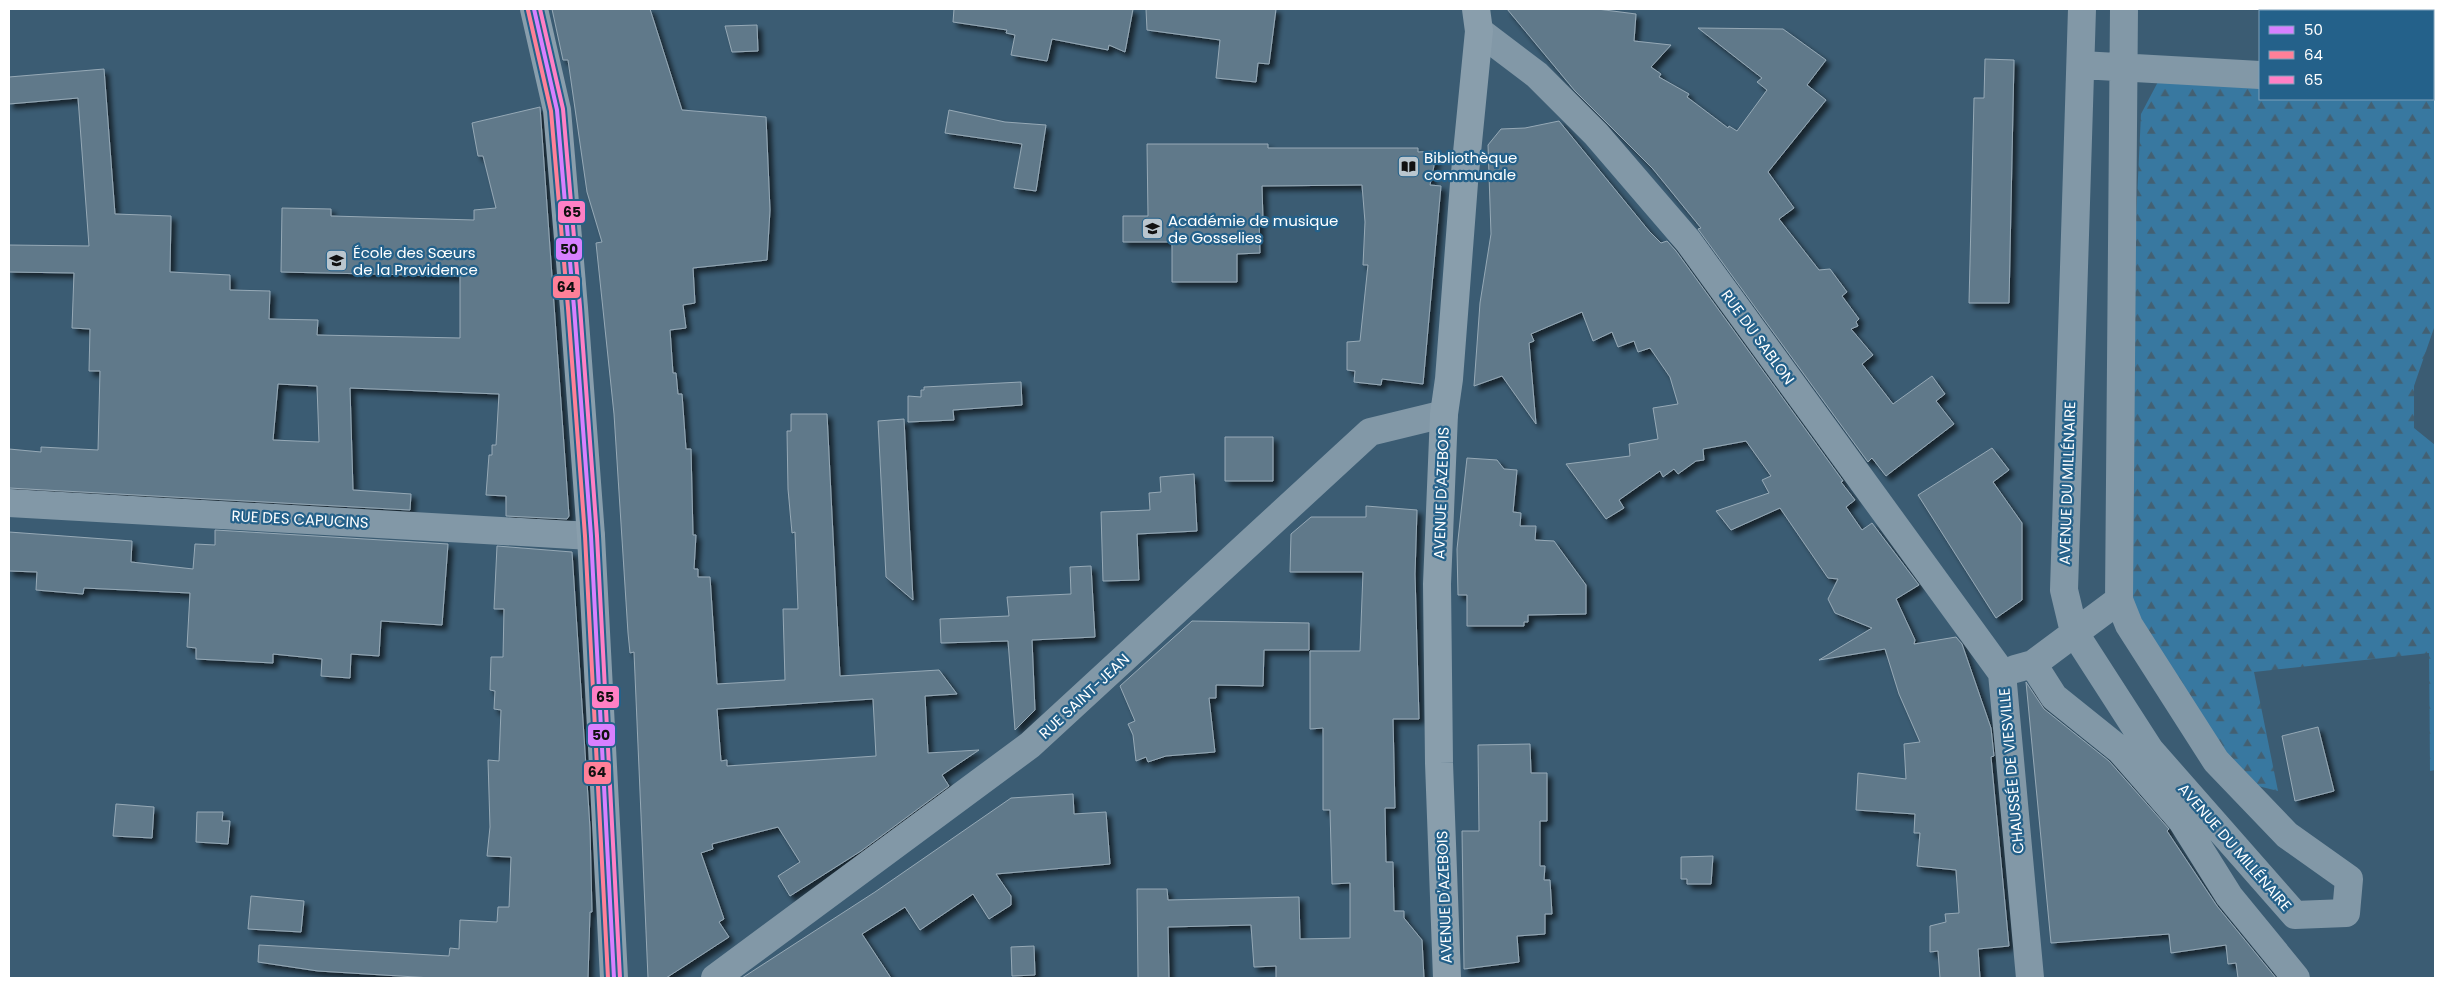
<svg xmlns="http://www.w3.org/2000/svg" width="2444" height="987" font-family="Poppins,sans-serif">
	<defs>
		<pattern id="forest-firs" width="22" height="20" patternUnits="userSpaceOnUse" patternTransform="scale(1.25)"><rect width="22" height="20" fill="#3878a0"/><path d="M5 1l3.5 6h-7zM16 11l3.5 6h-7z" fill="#436072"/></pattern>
		<filter id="shadow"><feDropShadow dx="4.5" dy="4.5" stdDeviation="2.5" flood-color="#0009"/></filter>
	</defs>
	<rect width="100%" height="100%" fill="#3b5c73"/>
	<path fill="url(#forest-firs)" d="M 2435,30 L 2435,325 L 2414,386 L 2414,428 L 2435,445 L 2435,770 L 2430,771 L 2429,653 L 2254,672 L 2278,791 L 2234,780 L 2119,582 L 2141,114 L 2160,78 L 2260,78 L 2260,99 L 2433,99 L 2433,31 Z"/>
	<path fill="#60798a" stroke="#96a9b6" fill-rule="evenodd" filter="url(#shadow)" d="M 552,9 L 650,9 L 682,110 L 766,117 L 770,210 L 767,260 L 693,268 L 695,303 L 683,305 L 686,328 L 670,330 L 673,373 L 676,373 L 678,394 L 682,394 L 686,449 L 691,449 L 693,535 L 696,535 L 694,569 L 698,569 L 698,577 L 710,577 L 717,684 L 785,680 L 783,609 L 798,609 L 795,532 L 792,533 L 788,489 L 787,431 L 791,431 L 791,414 L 827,414 L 840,676 L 939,670 L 957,694 L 925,696 L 928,753 L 979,750 L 942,775 L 949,786 L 861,851 L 790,896 L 778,876 L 800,862 L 778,827 L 712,844 L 713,849 L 701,853 L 724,919 L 719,922 L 729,937 L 666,978 L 648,978 L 634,652 L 630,653 L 628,633 L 614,414 L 596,243 L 602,242 L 587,192 L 568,60 L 563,60 ZM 873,699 L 876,756 L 727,766 L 727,760 L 721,761 L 717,709 Z
		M 954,9 L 1133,9 L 1125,52 L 1109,45 L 1108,50 L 1052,39 L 1047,61 L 1011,55 L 1015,35 L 1006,33 L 1007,30 L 953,22 Z
		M 1146,9 L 1276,9 L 1269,64 L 1258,63 L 1256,82 L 1216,78 L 1220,40 L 1147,30 Z
		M 1507,9 L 1597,9 L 1636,14 L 1634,41 L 1671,45 L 1651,67 L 1661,74 L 1659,77 L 1689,94 L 1687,97 L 1728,128 L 1729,126 L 1737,131 L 1767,90 L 1757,82 L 1762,78 L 1698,28 L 1783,29 L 1826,60 L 1807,85 L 1826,100 L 1768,172 L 1794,208 L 1779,219 L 1819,270 L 1830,269 L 1847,292 L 1842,296 L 1859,319 L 1856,322 L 1858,326 L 1851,329 L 1873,355 L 1862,364 L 1893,404 L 1932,376 L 1945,394 L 1936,401 L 1954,424 L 1886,476 L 1872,458 L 1868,462 L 1698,229 L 1701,228 L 1653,169 L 1575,91 Z
		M 757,25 L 758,51 L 732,52 L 725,26 Z
		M 1985,59 L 2014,60 L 2009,303 L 1969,303 L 1974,98 L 1984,98 Z
		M 104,69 L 115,214 L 171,216 L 170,272 L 230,275 L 230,290 L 270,291 L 269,319 L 318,320 L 317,335 L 460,338 L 460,276 L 281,272 L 282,208 L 331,209 L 331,216 L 474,220 L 474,210 L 496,208 L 483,156 L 478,156 L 472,123 L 540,107 L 569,516 L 567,519 L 506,516 L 506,496 L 486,495 L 489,455 L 492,455 L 492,445 L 496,445 L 499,394 L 350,388 L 353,490 L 411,494 L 410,510 L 9,488 L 9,449 L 41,452 L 41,447 L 98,450 L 100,371 L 89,371 L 90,329 L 72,328 L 74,273 L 9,272 L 9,245 L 89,246 L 78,98 L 9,104 L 9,77 ZM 278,384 L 317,386 L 319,442 L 273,440 Z
		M 949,110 L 1005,122 L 1046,125 L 1036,191 L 1014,188 L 1022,144 L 945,133 Z
		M 1559,121 L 1649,231 L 1661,243 L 1667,241 L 1676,251 L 1843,481 L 1841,482 L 1855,500 L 1846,507 L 1862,530 L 1872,523 L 1919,585 L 1896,599 L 1915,640 L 1914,644 L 1956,637 L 1962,644 L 1991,728 L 1994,756 L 1991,757 L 2009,946 L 1978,949 L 1980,978 L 1940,978 L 1938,951 L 1930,952 L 1930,926 L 1946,922 L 1945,914 L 1959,913 L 1956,870 L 1917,866 L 1920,833 L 1914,833 L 1915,814 L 1856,810 L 1858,773 L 1906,779 L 1904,744 L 1920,742 L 1899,694 L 1885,649 L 1819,660 L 1872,628 L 1835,613 L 1828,599 L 1838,579 L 1828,578 L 1780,508 L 1731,530 L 1716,511 L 1769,493 L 1762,480 L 1771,476 L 1746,441 L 1703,449 L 1704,460 L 1696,461 L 1678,474 L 1674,469 L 1663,477 L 1660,471 L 1619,500 L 1624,508 L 1606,519 L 1566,464 L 1630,456 L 1629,444 L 1658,439 L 1653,408 L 1678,404 L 1670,377 L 1650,348 L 1638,352 L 1634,341 L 1618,347 L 1612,332 L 1593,341 L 1582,312 L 1531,334 L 1534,341 L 1529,343 L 1536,424 L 1502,376 L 1474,386 L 1480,303 L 1491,234 L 1488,145 L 1501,129 L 1525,128 Z
		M 1147,144 L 1268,144 L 1268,148 L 1418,148 L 1418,152 L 1437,151 L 1430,185 L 1441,186 L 1423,384 L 1382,379 L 1381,385 L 1354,382 L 1355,371 L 1347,370 L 1347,342 L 1360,341 L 1368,265 L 1363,265 L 1365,222 L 1362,185 L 1262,186 L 1263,221 L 1259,221 L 1260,253 L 1237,254 L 1237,282 L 1172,282 L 1172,242 L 1123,242 L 1123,216 L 1148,216 Z
		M 1021,382 L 1022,405 L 953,410 L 954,420 L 908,422 L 908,396 L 921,397 L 921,390 L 924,390 L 924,387 Z
		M 904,419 L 913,600 L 886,577 L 878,421 Z
		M 1225,437 L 1273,437 L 1273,481 L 1225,481 Z
		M 1992,448 L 2009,470 L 1993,482 L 2022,523 L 2022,600 L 1996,618 L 1918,495 Z
		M 1467,458 L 1497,460 L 1504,469 L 1517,470 L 1513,512 L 1521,513 L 1520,526 L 1536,526 L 1535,540 L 1554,541 L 1586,585 L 1586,614 L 1528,615 L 1528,622 L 1524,622 L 1524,626 L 1467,626 L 1467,595 L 1458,595 L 1457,549 Z
		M 1194,474 L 1197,531 L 1137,534 L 1139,580 L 1103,581 L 1101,512 L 1150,510 L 1149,493 L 1161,492 L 1160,477 Z
		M 1366,506 L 1417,510 L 1415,574 L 1419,719 L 1393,719 L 1395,808 L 1385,808 L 1386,862 L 1393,862 L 1394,911 L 1404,911 L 1404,918 L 1422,940 L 1424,978 L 1276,978 L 1276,966 L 1254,967 L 1251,925 L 1168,927 L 1169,978 L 1138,978 L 1137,889 L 1167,889 L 1168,900 L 1299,897 L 1300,939 L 1350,938 L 1350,883 L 1332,884 L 1330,810 L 1323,810 L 1323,728 L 1310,729 L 1310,651 L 1360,651 L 1363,572 L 1290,572 L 1291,534 L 1311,517 L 1366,517 Z
		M 215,530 L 448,544 L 442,625 L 381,621 L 379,656 L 351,654 L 350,678 L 321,676 L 322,659 L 273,654 L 273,663 L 196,659 L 196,648 L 187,647 L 190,593 L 84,588 L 83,594 L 36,590 L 37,572 L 9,571 L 9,532 L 132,541 L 131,562 L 193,569 L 195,544 L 215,545 Z
		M 497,546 L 572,552 L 590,828 L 592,912 L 590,912 L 588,978 L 432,978 L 318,971 L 258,962 L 259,945 L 449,956 L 450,948 L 459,949 L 460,920 L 497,922 L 498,907 L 509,907 L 511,857 L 487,856 L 490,827 L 488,760 L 499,761 L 501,710 L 494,709 L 495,691 L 490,690 L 491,657 L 503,657 L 504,609 L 494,609 Z
		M 1091,566 L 1095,637 L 1032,640 L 1035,710 L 1015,730 L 1008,641 L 941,643 L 940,619 L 1009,616 L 1007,597 L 1071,594 L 1070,567 Z
		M 1192,621 L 1309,623 L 1309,650 L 1264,650 L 1263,686 L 1216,685 L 1216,698 L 1209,698 L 1215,752 L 1166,756 L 1148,762 L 1146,757 L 1136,761 L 1133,735 L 1128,724 L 1135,721 L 1120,686 Z
		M 2026,682 L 2044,709 L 2109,761 L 2169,829 L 2167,831 L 2217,906 L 2276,978 L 2238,978 L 2236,963 L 2228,964 L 2226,945 L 2171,953 L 2169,934 L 2051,943 Z
		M 2318,727 L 2334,791 L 2295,801 L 2282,736 Z
		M 1530,744 L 1531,773 L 1547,773 L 1547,821 L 1540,821 L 1540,866 L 1545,866 L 1544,880 L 1550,880 L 1552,914 L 1545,914 L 1545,934 L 1517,936 L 1519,962 L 1464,969 L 1462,831 L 1479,831 L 1478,745 Z
		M 1073,794 L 1074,814 L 1106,812 L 1110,864 L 996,874 L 1011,896 L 1011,905 L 989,919 L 973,894 L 920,930 L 905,907 L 862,934 L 891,978 L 742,978 L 875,892 L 1011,798 Z
		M 116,804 L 154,807 L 152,838 L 113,836 Z
		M 197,812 L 223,812 L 222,821 L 230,821 L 228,844 L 196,842 Z
		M 1713,856 L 1711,884 L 1687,884 L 1687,879 L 1681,879 L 1681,857 Z
		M 251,896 L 304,901 L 301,932 L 248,929 Z
		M 1034,946 L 1035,975 L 1012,976 L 1011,947 Z"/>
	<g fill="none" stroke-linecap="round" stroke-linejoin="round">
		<path stroke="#8298a7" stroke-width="28" d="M 2082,9 L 2064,590 L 2074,632 L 2150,750 L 2295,915 L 2346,913 L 2349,879 L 2287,835 L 2216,761 L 2129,625 L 2119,600 L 2124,9
			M 2425,11 L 2430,9
			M 1479,31 L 1537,75 L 1596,134 L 1688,241 L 2002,673
			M 2081,65 L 2260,75
			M 9,503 L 591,536
			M 2033,664 L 2054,697 L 2120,750 L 2182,821 L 2229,896 L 2296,978
			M 2015,669 L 2033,664 L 2119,600
			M 2002,673 L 2030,978
			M 715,978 L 1030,745 L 1370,432 L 1444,414"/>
		<path stroke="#899eac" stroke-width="28" d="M 534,9 L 557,110 L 574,308 L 591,536 L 614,978
			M 1447,978 L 1439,763 L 1437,584 L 1444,414 L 1449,379 L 1464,183 L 1479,31 L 1476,9"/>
		<defs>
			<path id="bus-1" d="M 534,9 L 557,110 L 574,308 L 591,536 L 614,978"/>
			<path id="bus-2" d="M 528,10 L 551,111 L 568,308 L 585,536 L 608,978"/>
			<path id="bus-3" d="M 540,9 L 563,109 L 580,307 L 597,536 L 620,978"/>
		</defs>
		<use href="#bus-1" stroke="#24618a" stroke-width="8"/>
		<use href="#bus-2" stroke="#24618a" stroke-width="8"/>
		<use href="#bus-3" stroke="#24618a" stroke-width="8"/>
		<use href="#bus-1" stroke="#d880ff" stroke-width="4"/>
		<use href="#bus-2" stroke="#ff8098" stroke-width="4"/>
		<use href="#bus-3" stroke="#ff80c5" stroke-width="4"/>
	</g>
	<defs>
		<symbol id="library-square" viewBox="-11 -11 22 22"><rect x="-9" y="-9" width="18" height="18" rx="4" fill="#bac6ce" stroke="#24618a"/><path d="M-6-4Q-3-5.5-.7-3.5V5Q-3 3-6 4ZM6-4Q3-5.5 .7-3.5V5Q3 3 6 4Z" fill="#111"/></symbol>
		<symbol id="school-square" viewBox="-11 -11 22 22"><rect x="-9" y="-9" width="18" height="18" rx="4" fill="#bac6ce" stroke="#24618a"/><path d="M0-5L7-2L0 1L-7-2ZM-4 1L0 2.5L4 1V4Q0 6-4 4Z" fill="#111"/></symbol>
	</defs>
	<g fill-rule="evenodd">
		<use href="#library-square" x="1396" y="154" width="25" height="25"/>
		<use href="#school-square" x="1140" y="216" width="25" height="25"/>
		<use href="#school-square" x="324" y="248" width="25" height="25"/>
	</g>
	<g text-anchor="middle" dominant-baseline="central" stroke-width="4.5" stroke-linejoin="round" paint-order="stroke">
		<g font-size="15" fill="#fff" stroke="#24618a" text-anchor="start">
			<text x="1424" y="157">Bibliothèque<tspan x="1424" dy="17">communale</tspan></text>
			<text x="1168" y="220">Académie de musique<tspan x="1168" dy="17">de Gosselies</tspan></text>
			<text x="353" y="252">École des Sœurs<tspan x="353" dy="17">de la Providence</tspan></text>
		</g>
		<g font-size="15" fill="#fff" stroke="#24618a">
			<text transform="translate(1758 337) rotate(54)">RUE DU SABLON</text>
			<text transform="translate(2067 483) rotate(-88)">AVENUE DU MILLÉNAIRE</text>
			<text transform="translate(1441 493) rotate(-88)">AVENUE D'AZEBOIS</text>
			<text transform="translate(300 519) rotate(3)">RUE DES CAPUCINS</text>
			<text transform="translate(1084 696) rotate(-43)">RUE SAINT-JEAN</text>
			<text transform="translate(2011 771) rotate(-95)">CHAUSSÉE DE VIESVILLE</text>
			<text transform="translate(2235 847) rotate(49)">AVENUE DU MILLÉNAIRE</text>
			<text transform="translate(1444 897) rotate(-92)">AVENUE D'AZEBOIS</text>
		</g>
	</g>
	<g stroke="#24618a" stroke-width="2">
		<rect x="557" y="200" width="29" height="24" rx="5" fill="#ff80c5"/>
		<rect x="555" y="237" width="28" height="24" rx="5" fill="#d880ff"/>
		<rect x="552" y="275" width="29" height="24" rx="5" fill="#ff8098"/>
		<rect x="591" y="685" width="29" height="24" rx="5" fill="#ff80c5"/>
		<rect x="587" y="723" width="29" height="24" rx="5" fill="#d880ff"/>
		<rect x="583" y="761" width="29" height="24" rx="5" fill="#ff8098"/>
	</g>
	<g font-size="14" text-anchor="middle" font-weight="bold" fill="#111">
		<text x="572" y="217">65</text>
		<text x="569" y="254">50</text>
		<text x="566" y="292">64</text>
		<text x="605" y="702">65</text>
		<text x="601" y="740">50</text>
		<text x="597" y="777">64</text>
	</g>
	<rect width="2444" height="987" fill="none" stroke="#ffffff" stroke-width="20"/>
	<rect x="2259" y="10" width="175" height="90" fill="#24618a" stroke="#7ca0b9"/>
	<rect x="2269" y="26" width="25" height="8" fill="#d880ff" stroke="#7ca0b9"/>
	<text x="2304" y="35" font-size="15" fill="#ffffff">50</text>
	<rect x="2269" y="51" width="25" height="8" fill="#ff8098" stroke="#7ca0b9"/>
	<text x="2304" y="60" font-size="15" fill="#ffffff">64</text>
	<rect x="2269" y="76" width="25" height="8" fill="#ff80c5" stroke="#7ca0b9"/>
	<text x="2304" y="85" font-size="15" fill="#ffffff">65</text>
</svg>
